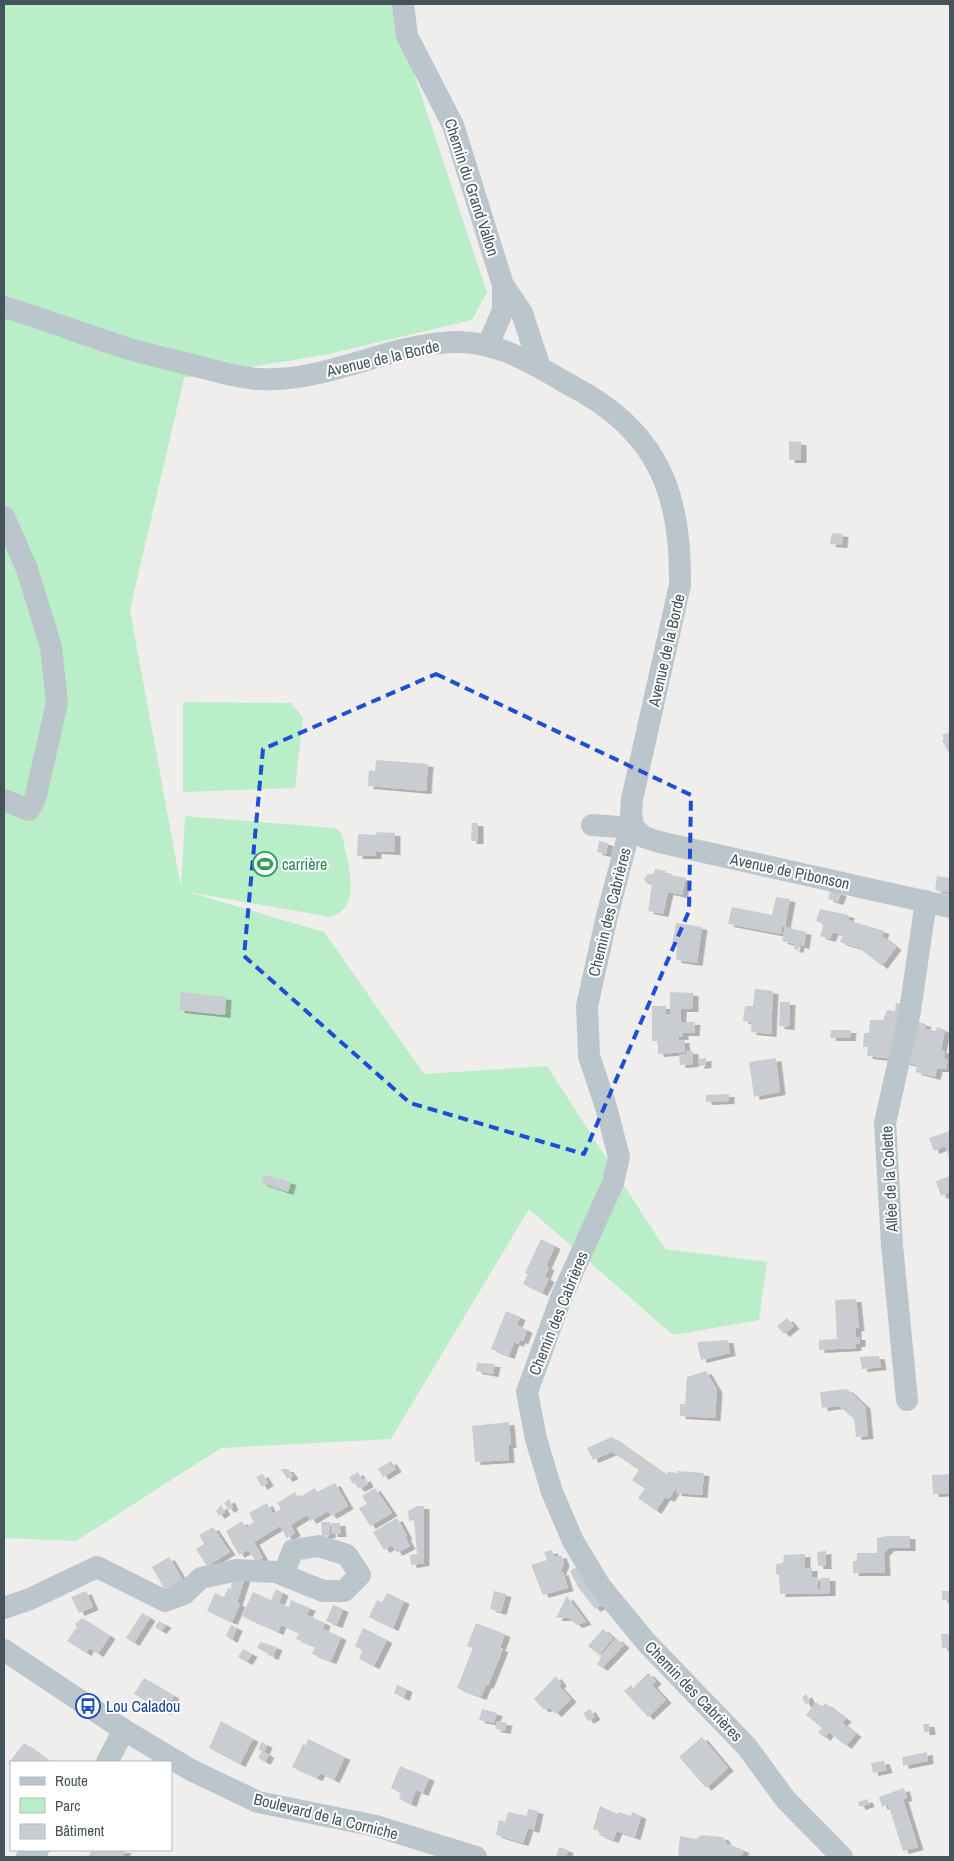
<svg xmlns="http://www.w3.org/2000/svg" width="954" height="1861" font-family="'Archivo Narrow',sans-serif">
	<defs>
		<filter id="shadow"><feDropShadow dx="5.5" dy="3" stdDeviation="0" flood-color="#0004"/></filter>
	</defs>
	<rect width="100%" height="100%" fill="#f0eded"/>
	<path fill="#baeec8" d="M 4,4 L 396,4 L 396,20 L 487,292 L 472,320 L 324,355 L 184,378 L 130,610 L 181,887 L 185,816 L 336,828 L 341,833 L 343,839 C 347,864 364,907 330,917 L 188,892 L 324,932 L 424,1074 L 547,1066 L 665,1249 L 767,1262 L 759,1320 L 673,1335 L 529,1209 L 391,1439 L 221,1448 L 76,1541 L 4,1538 Z
		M 183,702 L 291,703 L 303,718 L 295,788 L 183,792 Z"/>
	<path fill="#c9cdd2" filter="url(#shadow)" d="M 789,441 L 801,442 L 801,460 L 789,460 Z
		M 832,533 L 843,534 L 842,545 L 830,544 Z
		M 950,732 L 950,755 L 942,740 L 944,739 L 942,735 Z
		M 376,760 L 428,764 L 426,791 L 368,786 L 369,770 L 375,771 Z
		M 472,823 L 478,823 L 478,841 L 471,841 Z
		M 376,832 L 395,833 L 395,852 L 376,851 L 376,856 L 357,856 L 358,834 L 376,835 Z
		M 599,841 L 608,843 L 606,854 L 597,852 Z
		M 655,869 L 666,871 L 665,874 L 686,878 L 682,895 L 668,892 L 663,914 L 648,911 L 652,885 L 647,884 L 644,879 L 648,874 L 654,874 Z
		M 937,876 L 950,878 L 950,893 L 935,890 Z
		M 831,890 L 841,893 L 838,902 L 828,899 Z
		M 776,897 L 790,899 L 785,927 L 782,927 L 781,934 L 728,924 L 732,907 L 772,915 Z
		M 820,909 L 849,915 L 848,920 L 884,931 L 882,936 L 896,947 L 882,966 L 859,948 L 840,942 L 843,935 L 833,932 L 830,939 L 820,936 L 824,924 L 816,921 Z
		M 676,923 L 702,927 L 697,963 L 676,960 L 677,946 L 672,946 Z
		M 785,927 L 806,932 L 804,946 L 799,945 L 798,950 L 794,949 L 795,944 L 782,941 Z
		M 755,989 L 773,991 L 771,1034 L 751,1032 L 752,1022 L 743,1021 L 745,1006 L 753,1006 Z
		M 181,992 L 226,997 L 225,1015 L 179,1010 Z
		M 670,992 L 693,993 L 693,1009 L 681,1009 L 681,1022 L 695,1022 L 694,1033 L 683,1033 L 683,1037 L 679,1037 L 679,1040 L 684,1040 L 685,1052 L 658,1054 L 658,1041 L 652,1041 L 652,1006 L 666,1006 L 666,1015 L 670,1014 Z
		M 780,1002 L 790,1002 L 789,1027 L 779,1026 Z
		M 896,1003 L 904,1004 L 894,1059 L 867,1056 L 868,1047 L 863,1047 L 864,1033 L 869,1033 L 870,1020 L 883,1020 L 887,1010 L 895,1011 Z
		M 914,1021 L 926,1024 L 925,1029 L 936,1031 L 937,1027 L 945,1030 L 941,1050 L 945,1051 L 944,1059 L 948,1060 L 946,1069 L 937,1069 L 935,1077 L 916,1072 L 917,1065 L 904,1062 Z
		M 831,1030 L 851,1030 L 850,1038 L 830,1038 Z
		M 686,1051 L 693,1051 L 693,1064 L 680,1065 L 679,1054 L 686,1054 Z
		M 706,1058 L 706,1065 L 699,1066 L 699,1059 Z
		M 776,1058 L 780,1092 L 754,1097 L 749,1062 Z
		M 729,1094 L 729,1101 L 706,1102 L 706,1095 Z
		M 950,1131 L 950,1160 L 945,1146 L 934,1151 L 929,1138 Z
		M 264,1175 L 291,1182 L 288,1192 L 261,1183 Z
		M 950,1176 L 950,1192 L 941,1196 L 936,1181 Z
		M 541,1239 L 555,1246 L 546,1266 L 549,1267 L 545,1277 L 549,1279 L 542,1293 L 523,1284 L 528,1274 L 525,1273 Z
		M 856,1299 L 859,1328 L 856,1328 L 856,1337 L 860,1337 L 860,1344 L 856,1344 L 856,1348 L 819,1350 L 819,1340 L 837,1339 L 835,1300 Z
		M 506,1311 L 520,1317 L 517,1325 L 527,1330 L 523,1341 L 520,1340 L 518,1344 L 514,1342 L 509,1356 L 491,1349 Z
		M 787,1318 L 794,1326 L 784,1334 L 777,1326 Z
		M 728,1340 L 730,1353 L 701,1360 L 697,1342 Z
		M 879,1356 L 881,1367 L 862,1369 L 860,1357 Z
		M 477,1363 L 495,1364 L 493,1374 L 476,1371 Z
		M 706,1371 L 717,1390 L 715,1418 L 680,1416 L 680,1404 L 685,1404 L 687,1377 Z
		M 847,1389 L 865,1406 L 868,1436 L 856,1437 L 854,1419 L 839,1406 L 822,1408 L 820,1392 Z
		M 509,1422 L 511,1445 L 508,1445 L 509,1460 L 475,1462 L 472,1426 Z
		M 612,1437 L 666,1475 L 668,1472 L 678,1473 L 678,1471 L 704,1473 L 702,1495 L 676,1493 L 676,1488 L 669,1499 L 665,1497 L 656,1511 L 638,1498 L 645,1489 L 632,1480 L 639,1470 L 612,1452 L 593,1460 L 587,1448 Z
		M 391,1461 L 396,1469 L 383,1477 L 378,1469 Z
		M 281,1469 L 288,1469 L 293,1476 L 287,1479 Z
		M 358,1472 L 362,1479 L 353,1484 L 349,1477 Z
		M 263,1474 L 268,1483 L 262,1487 L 256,1477 Z
		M 950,1474 L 950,1493 L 933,1494 L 932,1475 Z
		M 365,1478 L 368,1484 L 359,1489 L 355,1484 Z
		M 335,1483 L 348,1506 L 331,1516 L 328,1511 L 311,1521 L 307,1515 L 291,1525 L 295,1533 L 287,1538 L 280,1526 L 254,1542 L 263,1558 L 256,1562 L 248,1550 L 239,1555 L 226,1531 L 242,1521 L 246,1528 L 254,1522 L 249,1513 L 267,1503 L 273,1514 L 281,1509 L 277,1503 L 295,1492 L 298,1498 L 315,1488 L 317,1492 Z
		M 375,1488 L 392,1513 L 370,1526 L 359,1508 L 367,1504 L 362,1496 Z
		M 229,1499 L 233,1507 L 229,1510 L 224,1503 Z
		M 221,1505 L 225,1512 L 219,1516 L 216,1511 Z
		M 417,1506 L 424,1506 L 424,1563 L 411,1565 L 410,1555 L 417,1554 L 414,1520 L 409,1521 L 408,1511 Z
		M 397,1518 L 407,1536 L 405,1537 L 410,1546 L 397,1553 L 392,1545 L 384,1550 L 373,1532 Z
		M 321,1522 L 330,1522 L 330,1535 L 322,1536 Z
		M 331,1523 L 340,1523 L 341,1534 L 332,1534 Z
		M 213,1527 L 230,1552 L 207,1566 L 196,1549 L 204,1544 L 199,1535 Z
		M 888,1536 L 910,1536 L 910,1548 L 889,1548 L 884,1553 L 885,1573 L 853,1573 L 853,1561 L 857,1561 L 857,1553 L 877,1553 L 877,1538 Z
		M 552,1550 L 554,1557 L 561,1555 L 564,1563 L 560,1573 L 563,1572 L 568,1588 L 543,1595 L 531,1565 L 547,1560 L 544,1552 Z
		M 826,1551 L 826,1566 L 818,1566 L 817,1552 Z
		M 805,1554 L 805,1568 L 812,1568 L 812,1577 L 818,1578 L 818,1589 L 820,1589 L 820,1578 L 830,1578 L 830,1593 L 780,1594 L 779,1575 L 776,1574 L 776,1564 L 783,1563 L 784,1555 Z
		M 169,1557 L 183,1580 L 165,1590 L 152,1567 Z
		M 580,1565 L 606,1602 L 595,1609 L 578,1587 L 570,1571 Z
		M 232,1578 L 245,1578 L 237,1603 L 240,1604 L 232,1622 L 207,1611 L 215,1593 L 224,1597 L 228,1588 L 231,1589 Z
		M 276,1589 L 283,1593 L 279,1603 L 289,1607 L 291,1600 L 310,1608 L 307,1615 L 325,1623 L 323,1629 L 341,1637 L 331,1661 L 312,1654 L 315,1647 L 296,1639 L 299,1633 L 281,1625 L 278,1632 L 242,1616 L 253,1592 L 271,1600 Z
		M 86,1591 L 93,1607 L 79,1613 L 71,1597 Z
		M 494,1591 L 506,1594 L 501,1612 L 490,1609 Z
		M 942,1591 L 950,1591 L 950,1600 L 942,1600 Z
		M 387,1593 L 404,1601 L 393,1628 L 369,1617 L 377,1600 L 382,1602 Z
		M 567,1596 L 578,1611 L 586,1622 L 577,1625 L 568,1618 L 556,1618 Z
		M 333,1605 L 343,1609 L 337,1625 L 326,1621 Z
		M 142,1613 L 150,1618 L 134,1643 L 126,1638 Z
		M 82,1618 L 110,1636 L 98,1654 L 89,1648 L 86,1653 L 67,1641 L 77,1627 L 75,1624 Z
		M 159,1621 L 166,1625 L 161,1631 L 155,1627 Z
		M 476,1623 L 505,1634 L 500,1648 L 503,1649 L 488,1686 L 486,1685 L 481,1697 L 457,1688 L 473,1648 L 467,1646 Z
		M 231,1625 L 237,1628 L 232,1640 L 226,1636 Z
		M 363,1628 L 387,1640 L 374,1666 L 359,1659 L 362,1650 L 355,1646 Z
		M 603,1629 L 613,1638 L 599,1655 L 588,1646 Z
		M 941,1634 L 950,1634 L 950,1647 L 942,1648 Z
		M 616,1638 L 624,1645 L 602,1668 L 597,1664 L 601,1658 L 600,1657 Z
		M 260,1642 L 277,1647 L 273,1657 L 268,1655 L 269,1653 L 257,1648 Z
		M 243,1649 L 252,1654 L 247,1662 L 238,1657 Z
		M 648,1673 L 656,1681 L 652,1685 L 666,1700 L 648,1717 L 624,1691 L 631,1685 L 633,1688 Z
		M 556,1676 L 561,1683 L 559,1686 L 571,1699 L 556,1714 L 550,1708 L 543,1709 L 534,1699 Z
		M 144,1678 L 174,1696 L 165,1712 L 134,1694 Z
		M 397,1685 L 407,1689 L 404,1698 L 394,1693 Z
		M 806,1694 L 810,1701 L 806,1705 L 802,1698 Z
		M 816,1702 L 822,1707 L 825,1703 L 846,1719 L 842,1723 L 856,1734 L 846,1746 L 829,1732 L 825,1738 L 818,1732 L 822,1728 L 806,1715 Z
		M 482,1709 L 497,1713 L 494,1723 L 479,1720 Z
		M 590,1709 L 595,1717 L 588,1721 L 583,1713 Z
		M 221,1721 L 253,1739 L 240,1764 L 209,1748 Z
		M 497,1721 L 507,1723 L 505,1731 L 495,1729 Z
		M 923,1724 L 929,1724 L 930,1732 L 924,1732 Z
		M 702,1737 L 728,1768 L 706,1788 L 679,1757 Z
		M 308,1739 L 345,1757 L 334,1780 L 320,1773 L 317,1778 L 292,1767 L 303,1744 L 306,1745 Z
		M 262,1742 L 267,1745 L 264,1752 L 269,1755 L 265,1762 L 258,1758 L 262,1751 L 258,1749 Z
		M 24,1743 L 50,1762 L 11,1762 L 11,1766 L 8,1764 Z
		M 927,1752 L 928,1761 L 903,1766 L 902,1757 Z
		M 884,1761 L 887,1770 L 873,1773 L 871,1763 Z
		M 400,1766 L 429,1778 L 423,1793 L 416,1790 L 411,1804 L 399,1799 L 401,1793 L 391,1788 Z
		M 904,1788 L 907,1798 L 903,1799 L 918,1847 L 903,1851 L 888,1804 L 882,1807 L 879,1797 Z
		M 867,1799 L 869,1804 L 860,1807 L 858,1802 Z
		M 600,1806 L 617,1814 L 618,1812 L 631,1816 L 632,1812 L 641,1816 L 635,1837 L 617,1831 L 613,1840 L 599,1835 L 600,1831 L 593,1829 Z
		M 528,1809 L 538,1811 L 534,1830 L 528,1828 L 523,1843 L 496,1835 L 499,1820 L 505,1822 L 508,1812 L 527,1816 Z
		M 701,1835 L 723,1837 L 727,1844 L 744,1850 L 741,1857 L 678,1857 L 680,1836 L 696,1839 Z
		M 559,1847 L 568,1850 L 566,1857 L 556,1857 Z
		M 92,1850 L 97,1852 L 98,1850 L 126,1850 L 122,1857 L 83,1857 L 85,1855 L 88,1857 Z"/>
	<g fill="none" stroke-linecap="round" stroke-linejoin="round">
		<path stroke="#bbc6cc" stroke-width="22" d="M 403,4 L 407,36 L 453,125 L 503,285 L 503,310 L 488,345
			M 503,285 L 522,313 L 540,368
			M 4,307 C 44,319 83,334 123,347 C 145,354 169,359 192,365 C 213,370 236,378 258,379 C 326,383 388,344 455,342 C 492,341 526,359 556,377 C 571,386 586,393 600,403 C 666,448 681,509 680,585 L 632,799 L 631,816 L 634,828
			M 4,517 L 27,569 L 51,647 L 57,703 L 35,799 L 29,810 L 4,800
			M 592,825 L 634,828
			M 634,828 L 627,840 L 607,916 L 587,1006 L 589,1056 L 606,1107 L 619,1157 L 613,1183 L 561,1298 L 527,1392 L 536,1439 L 552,1492 L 573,1541 L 600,1586 L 646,1642 L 747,1747 L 786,1800 L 842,1857
			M 634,828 L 644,837 L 659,842 L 950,907
			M 907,1400 L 892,1245 L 885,1123 L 910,1011 L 926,901
			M 4,1608 L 30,1599 L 97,1567 L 165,1601 L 184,1594 L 201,1578 L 237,1570 L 276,1572 L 323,1591 L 344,1591 L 360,1575 L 347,1555 L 319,1546 L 293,1550 L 283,1575
			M 4,1650 L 124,1730 L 191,1770 L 258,1802 L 376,1826 L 476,1857
			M 107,1762 L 124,1730
			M 27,1857 L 38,1850"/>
	</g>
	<path fill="none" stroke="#1d4ed8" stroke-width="4" stroke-dasharray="10 6" stroke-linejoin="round" d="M 436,674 L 691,795 L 689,911 L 584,1154 L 410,1103 L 244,956 L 263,749 Z"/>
	<defs>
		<symbol id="stadium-ring" viewBox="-11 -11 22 22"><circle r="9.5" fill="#fff" stroke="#2e9e5b" stroke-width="1.5"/><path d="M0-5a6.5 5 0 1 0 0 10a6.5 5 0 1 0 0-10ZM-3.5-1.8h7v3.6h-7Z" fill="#2e9e5b"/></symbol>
		<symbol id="bus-ring" viewBox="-11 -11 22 22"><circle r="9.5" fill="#fff" stroke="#1a4fb4" stroke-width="1.5"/><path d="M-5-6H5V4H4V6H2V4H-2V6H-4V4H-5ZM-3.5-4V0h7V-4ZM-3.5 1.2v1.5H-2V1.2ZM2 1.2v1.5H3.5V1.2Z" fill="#1a4fb4"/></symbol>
	</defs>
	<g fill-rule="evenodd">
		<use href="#stadium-ring" x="251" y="850" width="28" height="28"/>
		<use href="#bus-ring" x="74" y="1692" width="28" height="28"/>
	</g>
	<g text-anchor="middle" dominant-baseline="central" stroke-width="4" stroke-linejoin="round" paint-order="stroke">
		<g font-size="16" fill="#45535a" stroke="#fff">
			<text transform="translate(472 187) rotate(72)">Chemin du Grand Vallon</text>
			<text transform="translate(383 358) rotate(-13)">Avenue de la Borde</text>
			<text transform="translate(666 650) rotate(-77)">Avenue de la Borde</text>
			<text transform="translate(790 871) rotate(12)">Avenue de Pibonson</text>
			<text transform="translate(609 912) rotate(-76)">Chemin des Cabrières</text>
			<text transform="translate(889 1179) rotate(-93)">Allée de la Colette</text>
			<text transform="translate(558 1313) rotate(-68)">Chemin des Cabrières</text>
			<text transform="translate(694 1691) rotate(46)">Chemin des Cabrières</text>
			<text transform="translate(326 1816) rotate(14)">Boulevard de la Corniche</text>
		</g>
		<g font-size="16" fill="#27864d" stroke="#fff" text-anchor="start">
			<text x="282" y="864">carrière</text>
		</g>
		<g font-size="16" fill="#164399" stroke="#fff" text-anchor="start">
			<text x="106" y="1706">Lou Caladou</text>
		</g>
	</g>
	<rect width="954" height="1861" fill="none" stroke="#45535a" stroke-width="10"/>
	<rect x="10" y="1761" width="162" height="90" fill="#ffffff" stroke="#b5babd"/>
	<rect x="20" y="1777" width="25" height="8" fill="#bbc6cc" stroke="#b5babd"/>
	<text x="55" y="1786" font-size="15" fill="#45535a">Route</text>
	<rect x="20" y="1798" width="25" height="15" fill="#baeec8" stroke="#b5babd"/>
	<text x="55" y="1811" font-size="15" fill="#45535a">Parc</text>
	<rect x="20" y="1824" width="25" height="15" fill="#c9cdd2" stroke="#b5babd"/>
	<text x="55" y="1836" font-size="15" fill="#45535a">Bâtiment</text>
</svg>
